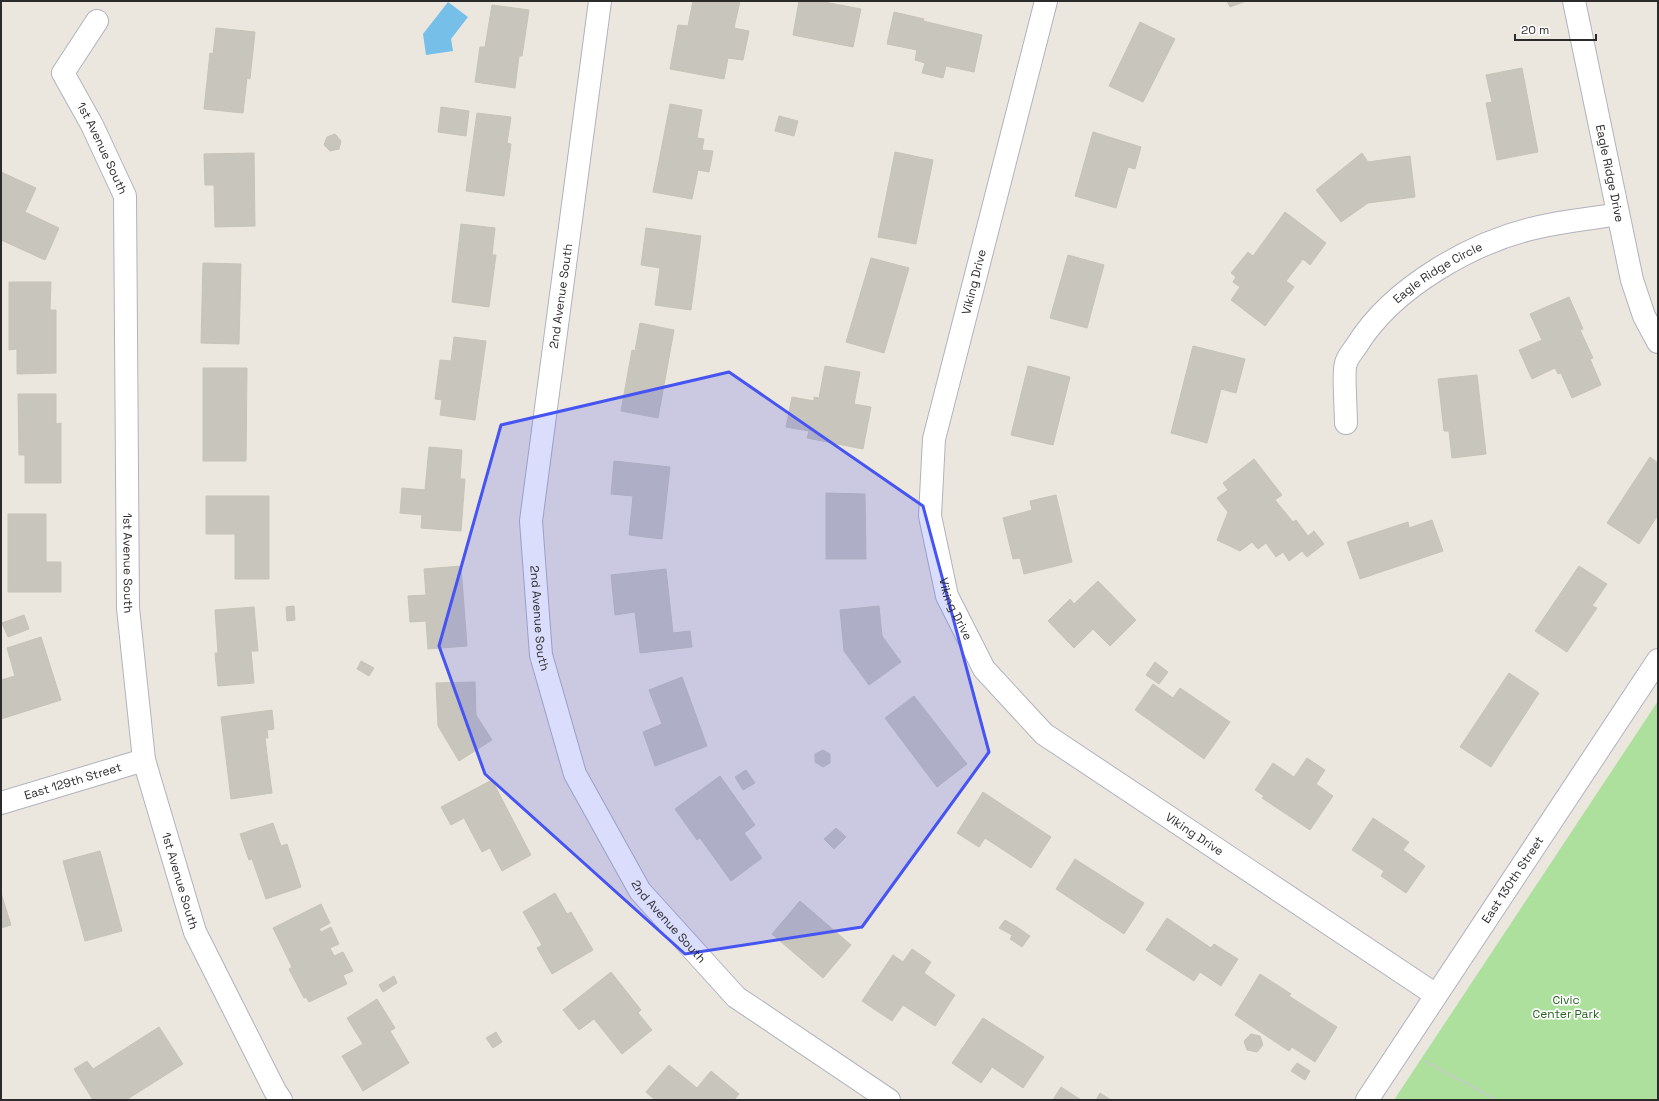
<svg xmlns="http://www.w3.org/2000/svg" width="1659" height="1101" font-family="'Space Grotesk',sans-serif">
	<rect width="100%" height="100%" fill="#ece7de"/>
	<path fill="#ade09d" d="M 1658,701 L 1658,1100 L 1394,1100 Z"/>
	<path fill="#75bfe9" d="M 448,2 L 468,17 L 451,39 L 453,51 L 426,55 L 423,34 Z"/>
	<path fill="#c8c5bc" stroke="#c7c3b7" d="M 693,1 L 740,1 L 734,28 L 749,31 L 743,60 L 728,58 L 724,79 L 670,69 L 678,25 L 688,26 Z
		M 799,1 L 819,1 L 861,9 L 853,47 L 793,35 Z
		M 1227,1 L 1246,1 L 1230,7 Z
		M 492,5 L 529,10 L 522,56 L 519,56 L 515,88 L 475,82 L 480,47 L 485,47 Z
		M 894,12 L 924,19 L 923,21 L 982,35 L 974,72 L 946,66 L 943,78 L 922,73 L 925,63 L 915,60 L 917,50 L 887,44 Z
		M 1140,22 L 1175,39 L 1143,102 L 1109,86 Z
		M 216,28 L 255,32 L 250,79 L 247,78 L 243,113 L 204,109 L 210,53 L 213,54 Z
		M 1522,68 L 1538,152 L 1497,160 L 1486,103 L 1492,102 L 1486,75 Z
		M 670,104 L 702,110 L 697,138 L 704,139 L 702,150 L 713,151 L 709,172 L 698,170 L 692,199 L 653,192 Z
		M 441,107 L 469,111 L 466,136 L 438,132 Z
		M 477,113 L 511,117 L 507,143 L 511,144 L 504,196 L 466,191 Z
		M 779,116 L 798,121 L 794,136 L 775,131 Z
		M 1093,132 L 1141,147 L 1135,169 L 1128,167 L 1116,208 L 1075,196 Z
		M 335,134 L 341,141 L 339,149 L 330,151 L 324,145 L 327,137 Z
		M 895,152 L 933,160 L 916,244 L 878,237 Z
		M 254,153 L 255,226 L 215,227 L 214,185 L 205,185 L 204,154 Z
		M 1362,153 L 1368,162 L 1410,156 L 1415,197 L 1368,203 L 1341,222 L 1316,190 Z
		M 1,172 L 36,188 L 25,212 L 59,228 L 45,260 L 1,240 Z
		M 1285,212 L 1326,243 L 1310,265 L 1303,259 L 1286,281 L 1294,287 L 1265,326 L 1231,300 L 1240,287 L 1233,282 L 1236,277 L 1231,273 L 1248,252 L 1253,256 Z
		M 461,224 L 495,228 L 492,255 L 496,255 L 489,307 L 452,302 Z
		M 646,228 L 701,236 L 691,310 L 655,305 L 660,268 L 641,265 Z
		M 1068,255 L 1104,265 L 1087,328 L 1050,318 Z
		M 871,258 L 909,268 L 884,353 L 846,342 Z
		M 203,263 L 241,264 L 239,344 L 201,343 Z
		M 9,282 L 51,282 L 50,310 L 56,310 L 56,373 L 17,374 L 17,349 L 9,350 Z
		M 1569,297 L 1583,329 L 1580,330 L 1593,358 L 1590,359 L 1601,385 L 1572,398 L 1561,373 L 1558,374 L 1555,368 L 1532,379 L 1519,350 L 1542,340 L 1530,314 Z
		M 640,323 L 674,330 L 658,418 L 621,411 L 632,350 L 635,351 Z
		M 454,337 L 486,341 L 475,420 L 440,415 L 442,400 L 435,399 L 440,360 L 451,361 Z
		M 1193,346 L 1245,359 L 1236,393 L 1221,389 L 1207,443 L 1171,433 Z
		M 825,366 L 860,372 L 854,404 L 871,407 L 863,449 L 807,438 L 809,431 L 786,427 L 792,397 L 814,401 L 814,397 L 819,398 Z
		M 1028,366 L 1070,377 L 1053,445 L 1011,435 Z
		M 203,368 L 247,368 L 246,461 L 203,461 Z
		M 1477,375 L 1486,454 L 1452,458 L 1449,431 L 1444,431 L 1438,379 Z
		M 18,394 L 56,394 L 56,424 L 61,423 L 61,483 L 25,483 L 25,455 L 19,455 Z
		M 429,447 L 462,450 L 460,479 L 465,479 L 461,531 L 421,528 L 422,515 L 400,513 L 402,488 L 425,490 Z
		M 1650,457 L 1658,463 L 1658,515 L 1639,544 L 1607,523 Z
		M 1254,459 L 1282,495 L 1275,500 L 1293,522 L 1296,520 L 1308,536 L 1314,531 L 1324,544 L 1307,557 L 1302,551 L 1289,561 L 1283,552 L 1276,557 L 1266,543 L 1258,549 L 1252,542 L 1240,551 L 1217,540 L 1228,512 L 1217,498 L 1228,490 L 1223,483 Z
		M 614,461 L 670,467 L 662,539 L 629,535 L 633,496 L 611,494 Z
		M 826,493 L 865,494 L 866,559 L 826,559 Z
		M 1056,495 L 1072,562 L 1024,574 L 1020,558 L 1013,559 L 1003,518 L 1032,510 L 1030,501 Z
		M 206,496 L 269,496 L 269,579 L 235,579 L 235,534 L 206,534 Z
		M 8,514 L 46,514 L 46,562 L 61,562 L 61,592 L 8,592 Z
		M 1432,520 L 1443,551 L 1360,579 L 1347,542 L 1408,522 L 1409,528 Z
		M 461,566 L 467,646 L 428,649 L 426,621 L 410,622 L 408,596 L 426,595 L 424,569 Z
		M 1579,566 L 1607,584 L 1592,606 L 1597,608 L 1567,652 L 1535,631 Z
		M 666,569 L 673,633 L 690,631 L 692,647 L 640,653 L 635,612 L 615,615 L 611,575 Z
		M 1098,581 L 1136,620 L 1110,646 L 1093,629 L 1074,648 L 1048,621 L 1070,599 L 1074,604 Z
		M 294,606 L 295,620 L 287,621 L 286,607 Z
		M 879,606 L 882,636 L 901,662 L 869,685 L 844,651 L 840,610 Z
		M 254,607 L 258,651 L 251,651 L 254,683 L 218,686 L 215,653 L 218,653 L 215,610 Z
		M 24,615 L 29,629 L 8,637 L 2,623 Z
		M 41,637 L 61,700 L 1,719 L 1,680 L 15,676 L 7,648 Z
		M 361,661 L 374,668 L 369,676 L 357,669 Z
		M 1155,662 L 1168,672 L 1159,684 L 1146,675 Z
		M 1509,673 L 1539,693 L 1491,767 L 1460,747 Z
		M 682,677 L 707,746 L 655,766 L 643,732 L 662,724 L 649,690 Z
		M 475,682 L 476,715 L 492,740 L 459,761 L 438,726 L 436,683 Z
		M 1153,684 L 1173,698 L 1180,688 L 1230,722 L 1204,759 L 1135,710 Z
		M 914,696 L 967,764 L 937,787 L 885,718 Z
		M 272,710 L 274,729 L 267,730 L 268,738 L 265,738 L 272,793 L 231,799 L 221,717 Z
		M 823,750 L 830,754 L 830,763 L 823,767 L 815,762 L 815,754 Z
		M 1307,758 L 1325,770 L 1316,784 L 1333,796 L 1310,830 L 1262,798 L 1264,796 L 1255,790 L 1273,763 L 1294,777 Z
		M 746,770 L 755,783 L 743,790 L 735,777 Z
		M 720,776 L 755,825 L 744,833 L 762,858 L 731,881 L 700,838 L 697,840 L 675,809 Z
		M 492,780 L 531,855 L 502,871 L 490,848 L 482,852 L 464,818 L 451,825 L 441,807 Z
		M 983,792 L 1051,837 L 1031,868 L 985,838 L 979,847 L 957,833 Z
		M 1373,818 L 1409,842 L 1403,850 L 1425,866 L 1406,893 L 1381,876 L 1384,871 L 1352,850 Z
		M 273,823 L 281,846 L 287,844 L 301,887 L 266,899 L 252,859 L 249,860 L 240,834 Z
		M 836,828 L 846,837 L 834,849 L 824,839 Z
		M 100,851 L 122,931 L 85,941 L 63,861 Z
		M 1075,859 L 1144,903 L 1124,934 L 1056,889 Z
		M 1,893 L 11,925 L 1,928 Z
		M 555,893 L 567,914 L 571,912 L 593,950 L 552,974 L 537,948 L 542,945 L 523,912 Z
		M 800,901 L 851,945 L 823,978 L 772,934 Z
		M 321,904 L 330,923 L 319,929 L 321,932 L 331,927 L 339,944 L 330,948 L 334,956 L 343,952 L 353,971 L 343,975 L 347,984 L 309,1002 L 306,997 L 304,998 L 289,969 L 292,967 L 273,928 Z
		M 1167,918 L 1211,948 L 1214,944 L 1238,959 L 1221,986 L 1200,972 L 1194,981 L 1146,950 Z
		M 1005,920 L 1017,927 L 1012,935 L 999,928 Z
		M 1017,927 L 1030,936 L 1022,947 L 1010,939 Z
		M 912,949 L 931,962 L 924,973 L 955,995 L 935,1026 L 903,1005 L 892,1021 L 862,1001 L 893,955 L 903,962 Z
		M 611,972 L 641,1010 L 638,1013 L 652,1030 L 622,1054 L 594,1019 L 579,1030 L 563,1010 Z
		M 1260,974 L 1291,994 L 1289,996 L 1337,1027 L 1315,1062 L 1292,1047 L 1289,1051 L 1235,1015 Z
		M 394,976 L 397,983 L 383,992 L 379,985 Z
		M 377,999 L 395,1028 L 390,1031 L 409,1063 L 363,1091 L 342,1056 L 363,1044 L 347,1018 Z
		M 983,1018 L 1044,1057 L 1023,1088 L 992,1067 L 981,1083 L 952,1063 Z
		M 159,1027 L 183,1064 L 126,1100 L 93,1100 L 74,1069 L 87,1061 L 93,1069 Z
		M 496,1032 L 502,1042 L 493,1048 L 486,1038 Z
		M 1251,1034 L 1260,1036 L 1263,1045 L 1257,1052 L 1247,1050 L 1244,1041 Z
		M 1297,1063 L 1310,1071 L 1305,1080 L 1291,1071 Z
		M 669,1065 L 697,1088 L 711,1071 L 739,1094 L 734,1100 L 655,1100 L 646,1092 Z
		M 1061,1087 L 1081,1100 L 1053,1100 Z
		M 1100,1093 L 1111,1100 L 1096,1100 Z"/>
	<g fill="none" stroke-linecap="round" stroke-linejoin="round">
		<defs>
			<g id="street">
				<path id="s1" d="M 600,1 L 531,521 L 541,655 L 575,774 L 640,891 L 736,997 L 889,1100"/>
				<path id="s2" d="M 1046,1 L 934,439 L 930,516 L 947,596 L 984,669 L 1044,734 L 1436,995"/>
				<path id="s3" d="M 1574,1 L 1632,280 L 1644,316 L 1658,342"/>
				<path id="s4" d="M 97,21 L 63,73 L 92,125 L 125,196 L 128,608 L 144,760 L 195,932 L 275,1091 L 281,1100"/>
				<path id="s5" d="M 1346,423 C 1346,412 1343,370 1346,363 C 1348,356 1354,350 1357,345 C 1393,287 1474,241 1539,227 C 1565,221 1592,219 1617,214"/>
				<path id="s6" d="M 1,803 L 144,760"/>
			</g>
			<g id="secondary">
				<path id="s7" d="M 1367,1100 L 1658,660"/>
			</g>
		</defs>
		<use href="#street" stroke="#b1b2be" stroke-width="24"/>
		<use href="#secondary" stroke="#b1b2be" stroke-width="24"/>
		<path stroke="#c8c8c8" stroke-width="2.5" stroke-dasharray="3 2" stroke-linecap="butt" d="M 1424,1061 L 1497,1100"/>
		<use href="#street" stroke="#fff" stroke-width="22"/>
		<use href="#secondary" stroke="#fff" stroke-width="22"/>
	</g>
	<path fill="#4554f2" fill-opacity="0.2" stroke="#4554f2" stroke-width="3" stroke-linejoin="round" d="M 729,372 L 923,506 L 989,752 L 862,927 L 685,954 L 485,774 L 439,646 L 501,425 Z"/>
	<g text-anchor="middle" dominant-baseline="central" stroke-width="3.5" stroke-linejoin="round" paint-order="stroke">
		<g font-size="12" fill="#2b2b2b" stroke="#fff">
			<text stroke="none"><textPath href="#s4" startOffset="147">1st Avenue South</textPath></text>
			<text stroke="none"><textPath href="#s3" startOffset="176">Eagle Ridge Drive</textPath></text>
			<text stroke="none"><textPath href="#s5" startOffset="191">Eagle Ridge Circle</textPath></text>
			<text transform="translate(974 282) rotate(-76)">Viking Drive</text>
			<text transform="translate(561 296) rotate(-82)">2nd Avenue South</text>
			<text stroke="none"><textPath href="#s4" startOffset="567">1st Avenue South</textPath></text>
			<text stroke="none"><textPath href="#s2" startOffset="626">Viking Drive</textPath></text>
			<text stroke="none"><textPath href="#s1" startOffset="622">2nd Avenue South</textPath></text>
			<text stroke="none"><textPath href="#s6" startOffset="75">East 129th Street</textPath></text>
			<text stroke="none"><textPath href="#s2" startOffset="962">Viking Drive</textPath></text>
			<text stroke="none"><textPath href="#s7" startOffset="264">East 130th Street</textPath></text>
			<text stroke="none"><textPath href="#s4" startOffset="891">1st Avenue South</textPath></text>
			<text stroke="none"><textPath href="#s1" startOffset="958">2nd Avenue South</textPath></text>
		</g>
		<g font-size="12" fill="#25651e" stroke="#fff">
			<text x="1566" y="1000">Civic<tspan x="1566" dy="14">Center Park</tspan></text>
		</g>
	</g>
	<rect width="1659" height="1101" fill="none" stroke="#2b2b2b" stroke-width="4"/>
	<path d="M1515 34v6h81v-6" fill="none" stroke="#2b2b2b" stroke-width="2"/>
	<text x="1521" y="34" font-size="12" fill="#2b2b2b" stroke="#ffffff" stroke-width="3" paint-order="stroke">20 m</text>
</svg>
